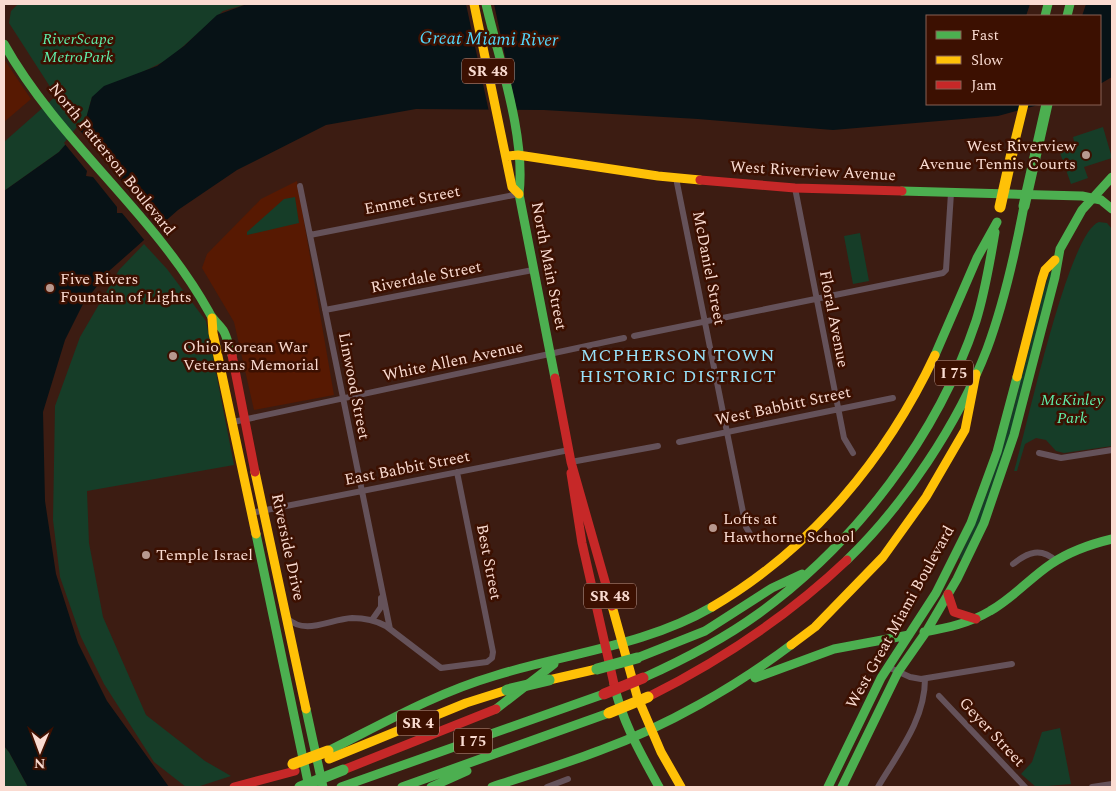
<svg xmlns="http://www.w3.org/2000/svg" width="1116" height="791" font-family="Spectral,serif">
	<rect width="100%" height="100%" fill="#3c1c12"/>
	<path fill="#571902" d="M 4,59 L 31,99 L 4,122 Z
		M 297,181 L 334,395 L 254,410 L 234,322 L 202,268 L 207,254 L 261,199 Z"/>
	<path fill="#163d28" d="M 18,4 L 247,4 L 223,11 L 169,59 L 92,97 L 85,122 L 59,152 L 4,191 L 4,142 L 56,96 L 9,23 L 11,11 Z
		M 1103,127 L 1112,158 L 1084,167 L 1088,178 L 1071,184 L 1059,150 L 1075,145 L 1073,137 Z
		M 295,197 L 299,223 L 247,235 L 247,232 L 284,199 Z
		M 1099,222 L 1107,223 L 1112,229 L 1112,446 L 1064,453 L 1056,451 L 1046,440 L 1036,438 L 1025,444 L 1017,471 L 1014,471 C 1026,433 1068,232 1099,222 Z
		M 860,233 L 869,281 L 853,284 L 844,236 Z
		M 144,244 L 167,269 L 206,321 L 234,465 L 87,491 L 89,543 L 103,617 L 146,715 L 205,761 L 231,776 L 197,787 L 186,787 L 154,762 L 104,684 L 81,637 L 60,577 L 53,520 L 55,406 L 80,337 L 119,270 Z
		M 1050,272 L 1052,274 L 1012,429 L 984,513 L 961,560 L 959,558 C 1001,474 1020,382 1043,292 Z
		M 1060,728 L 1071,784 L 1036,787 L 1021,774 L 1032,762 L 1042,732 Z
		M 4,746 L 9,752 L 28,787 L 4,787 Z"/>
	<path fill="#071216" d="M 247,4 L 1112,4 L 1112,77 L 1100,84 L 1100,16 L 927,16 L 927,104 L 1042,104 L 998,116 L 833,130 L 698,119 L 544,110 L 416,109 L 326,125 L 237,170 L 178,210 L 109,271 L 83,304 L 65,340 L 43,412 L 45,501 L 56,574 L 78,643 L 107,701 L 169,787 L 28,787 L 9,752 L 4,746 L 4,191 L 59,152 L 85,122 L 92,97 L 104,86 L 157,66 L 184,46 L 217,15 Z"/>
	<path fill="#3c1c12" d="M 466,4 L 494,4 L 517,112 L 489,112 Z
		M 1030,4 L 1086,4 L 1082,16 L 1026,16 Z
		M 77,127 L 103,158 L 108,159 L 108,164 L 132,194 L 138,195 L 138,200 L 161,228 L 146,242 L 122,213 L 117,213 L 117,207 L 93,177 L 86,176 L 87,171 L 64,143 Z"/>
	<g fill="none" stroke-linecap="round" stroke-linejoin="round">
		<path stroke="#65525a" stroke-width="6" d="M 676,178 L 746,527 L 753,539
			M 300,186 L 390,629
			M 795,188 L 844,438 L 853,453
			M 310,235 L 519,194
			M 325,310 L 533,270
			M 634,336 L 943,273 L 946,270 L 951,193
			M 233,422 L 624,338
			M 679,442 L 893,398
			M 1039,453 L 1061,458 L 1112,450
			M 571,462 L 658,446
			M 251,513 L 569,450
			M 1013,564 C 1028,552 1041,547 1056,561
			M 287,618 C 305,636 330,619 352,618 C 364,618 375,620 386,626 L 441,668 L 487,662 L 492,658 L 493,652 L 457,472
			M 372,620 L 381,607 L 381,598
			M 888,667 L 910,677 L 921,679 L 1012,664
			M 939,696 L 1025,787
			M 547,787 L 568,779
			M 878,787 C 898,753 925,720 925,679
			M 1092,787 L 1112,784"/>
		<path stroke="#4caf50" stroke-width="9" d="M 486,4 C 499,60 526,137 519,194 L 555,378
			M 1045,16 L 1048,4
			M 1067,16 L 1070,4
			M 4,44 C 59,142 154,213 209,312 C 212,319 218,323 223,330 C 227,336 229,347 232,355
			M 902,191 L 1082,196 L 1101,200 L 1112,209
			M 935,355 L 977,258 L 997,222
			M 256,534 L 309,787
			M 847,560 C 904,505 958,424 987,349 C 1004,303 1015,254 1024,206
			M 924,632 C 947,628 970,623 990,611 C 1013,598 1030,578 1051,564 C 1070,551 1091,544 1112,539
			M 637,658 L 705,631 L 772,588 L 802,574
			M 643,678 C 683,660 722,640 758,614 C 856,543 938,435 976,321 C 985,292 990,262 995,232
			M 755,678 L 834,649 L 909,635
			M 614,684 C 622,722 641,754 659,787
			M 306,709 L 323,787
			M 496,709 L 554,664
			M 328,751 C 382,724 436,693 494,676 C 567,653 645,646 712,607
			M 341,787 L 604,694
			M 402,787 L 609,713
			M 431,787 L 467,771
			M 492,787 C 528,775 565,764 601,750 C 667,726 735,687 791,645
			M 828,787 L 881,678 L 936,593 L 971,523 L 997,452 L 1017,377
			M 842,787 L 898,672 L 926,632 L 957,579 L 984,523 L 1014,435 L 1055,277 L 1060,249 L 1082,210 L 1112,177"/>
		<path stroke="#ffc107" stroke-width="9" d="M 474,4 L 512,187 L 519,194
			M 1012,153 L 1024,104
			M 507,156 L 518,155 L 658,176 L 700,180
			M 212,318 L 213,333 L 256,534
			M 1017,377 L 1042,279 L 1045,270 L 1055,260
			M 255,472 L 306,709
			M 612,606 L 637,696 L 661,752 L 681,787
			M 712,607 C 811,549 886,459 935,355
			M 791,645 L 815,627 L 883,557 L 926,497 L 965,430 L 976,374
			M 549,680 L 597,669
			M 329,759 L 466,703 L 507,690"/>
		<path stroke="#c62828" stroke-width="9" d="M 700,180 L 795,188 L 902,191
			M 232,355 L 255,472
			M 555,378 L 571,462 L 612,606
			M 571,473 L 582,543 L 614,684
			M 948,594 L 954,612 L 976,619
			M 648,697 C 722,660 787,617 847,560
			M 343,770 L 496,709
			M 234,787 L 295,771"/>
		<path stroke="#4caf50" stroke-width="11" d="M 1024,206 L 1047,104
			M 597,669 L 637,658
			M 507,690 L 549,680
			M 300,787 L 343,770"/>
		<path stroke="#ffc107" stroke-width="11" d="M 1000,207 L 1012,153
			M 609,713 L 648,697
			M 293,764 L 328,751"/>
		<path stroke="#c62828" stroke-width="11" d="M 604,694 L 643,678"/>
	</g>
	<g fill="#b8988e" stroke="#3c1001" stroke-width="2">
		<circle cx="1086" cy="155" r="5"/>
		<circle cx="50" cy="288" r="5"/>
		<circle cx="173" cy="356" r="5"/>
		<circle cx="713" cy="528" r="5"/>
		<circle cx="146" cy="555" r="5"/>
	</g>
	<g text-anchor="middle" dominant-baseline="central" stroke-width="5" stroke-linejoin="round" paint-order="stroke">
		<g fill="#3c1001" stroke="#c19e93" stroke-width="1">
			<rect x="462" y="58.5" width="52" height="25" rx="4"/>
			<rect x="935" y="360.5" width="38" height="25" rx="4"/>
			<rect x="584" y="583.5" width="52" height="25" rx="4"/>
			<rect x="397" y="710.5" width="42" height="25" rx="4"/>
			<rect x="454" y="728.5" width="38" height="25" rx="4"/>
		</g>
		<g font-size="15" font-weight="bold" fill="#fadbd1">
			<text x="488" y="71">SR 48</text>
			<text x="954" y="373">I 75</text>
			<text x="610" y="596">SR 48</text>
			<text x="418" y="723">SR 4</text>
			<text x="473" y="741">I 75</text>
		</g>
		<g font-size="16" font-style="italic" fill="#5feda9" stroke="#3c1001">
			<text x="78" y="39">RiverScape<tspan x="78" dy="18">MetroPark</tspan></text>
			<text x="1072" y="400">McKinley<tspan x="1072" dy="18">Park</tspan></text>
		</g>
		<g font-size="16" fill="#fadbd1" stroke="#3c1001" text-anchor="start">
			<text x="1076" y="146" text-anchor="end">West Riverview<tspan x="1076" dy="18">Avenue Tennis Courts</tspan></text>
			<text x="60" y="279">Five Rivers<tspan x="60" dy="18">Fountain of Lights</tspan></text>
			<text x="183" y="347">Ohio Korean War<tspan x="183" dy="18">Veterans Memorial</tspan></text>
			<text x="723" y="519">Lofts at<tspan x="723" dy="18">Hawthorne School</tspan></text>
			<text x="156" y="555">Temple Israel</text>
		</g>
		<g font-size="16" fill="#fadbd1" stroke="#3c1001">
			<text transform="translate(112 159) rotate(51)">North Patterson Boulevard</text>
			<text transform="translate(813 171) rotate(3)">West Riverview Avenue</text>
			<text transform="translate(412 200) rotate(-11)">Emmet Street</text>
			<text transform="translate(549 266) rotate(79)">North Main Street</text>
			<text transform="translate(709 268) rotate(79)">McDaniel Street</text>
			<text transform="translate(426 277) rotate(-11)">Riverdale Street</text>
			<text transform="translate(834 319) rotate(79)">Floral Avenue</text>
			<text transform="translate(453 361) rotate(-12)">White Allen Avenue</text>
			<text transform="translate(354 386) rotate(79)">Linwood Street</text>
			<text transform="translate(783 406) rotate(-12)">West Babbitt Street</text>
			<text transform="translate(407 468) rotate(-11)">East Babbit Street</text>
			<text transform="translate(288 547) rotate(78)">Riverside Drive</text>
			<text transform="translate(489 562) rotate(79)">Best Street</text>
			<text transform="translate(900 617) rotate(-61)">West Great Miami Boulevard</text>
			<text transform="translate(992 732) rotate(47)">Geyer Street</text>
		</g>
		<g font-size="18" font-style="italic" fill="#52d9fe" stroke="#3c1001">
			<text transform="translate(489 39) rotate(1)">Great Miami River</text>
		</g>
		<g font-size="18" letter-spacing="1" fill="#97e1f8" stroke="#3c1001">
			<text x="678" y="355">MCPHERSON TOWN<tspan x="678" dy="21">HISTORIC DISTRICT</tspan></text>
		</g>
	</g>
	<rect width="1116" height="791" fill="none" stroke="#fadbd1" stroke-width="10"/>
	<rect x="926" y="15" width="175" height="90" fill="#3c1001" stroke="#886154"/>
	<rect x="936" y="31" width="25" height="8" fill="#4caf50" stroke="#886154"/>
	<text x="971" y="40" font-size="15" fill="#fadbd1">Fast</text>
	<rect x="936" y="56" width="25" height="8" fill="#ffc107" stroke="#886154"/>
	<text x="971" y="65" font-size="15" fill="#fadbd1">Slow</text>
	<rect x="936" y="81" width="25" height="8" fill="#c62828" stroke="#886154"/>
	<text x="971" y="90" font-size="15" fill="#fadbd1">Jam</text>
	<g transform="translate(40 751) rotate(181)" stroke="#3c1001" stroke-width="4" paint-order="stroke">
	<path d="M0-4L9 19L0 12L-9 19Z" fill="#fadbd1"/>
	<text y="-8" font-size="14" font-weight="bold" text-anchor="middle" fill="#fadbd1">N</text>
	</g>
</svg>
